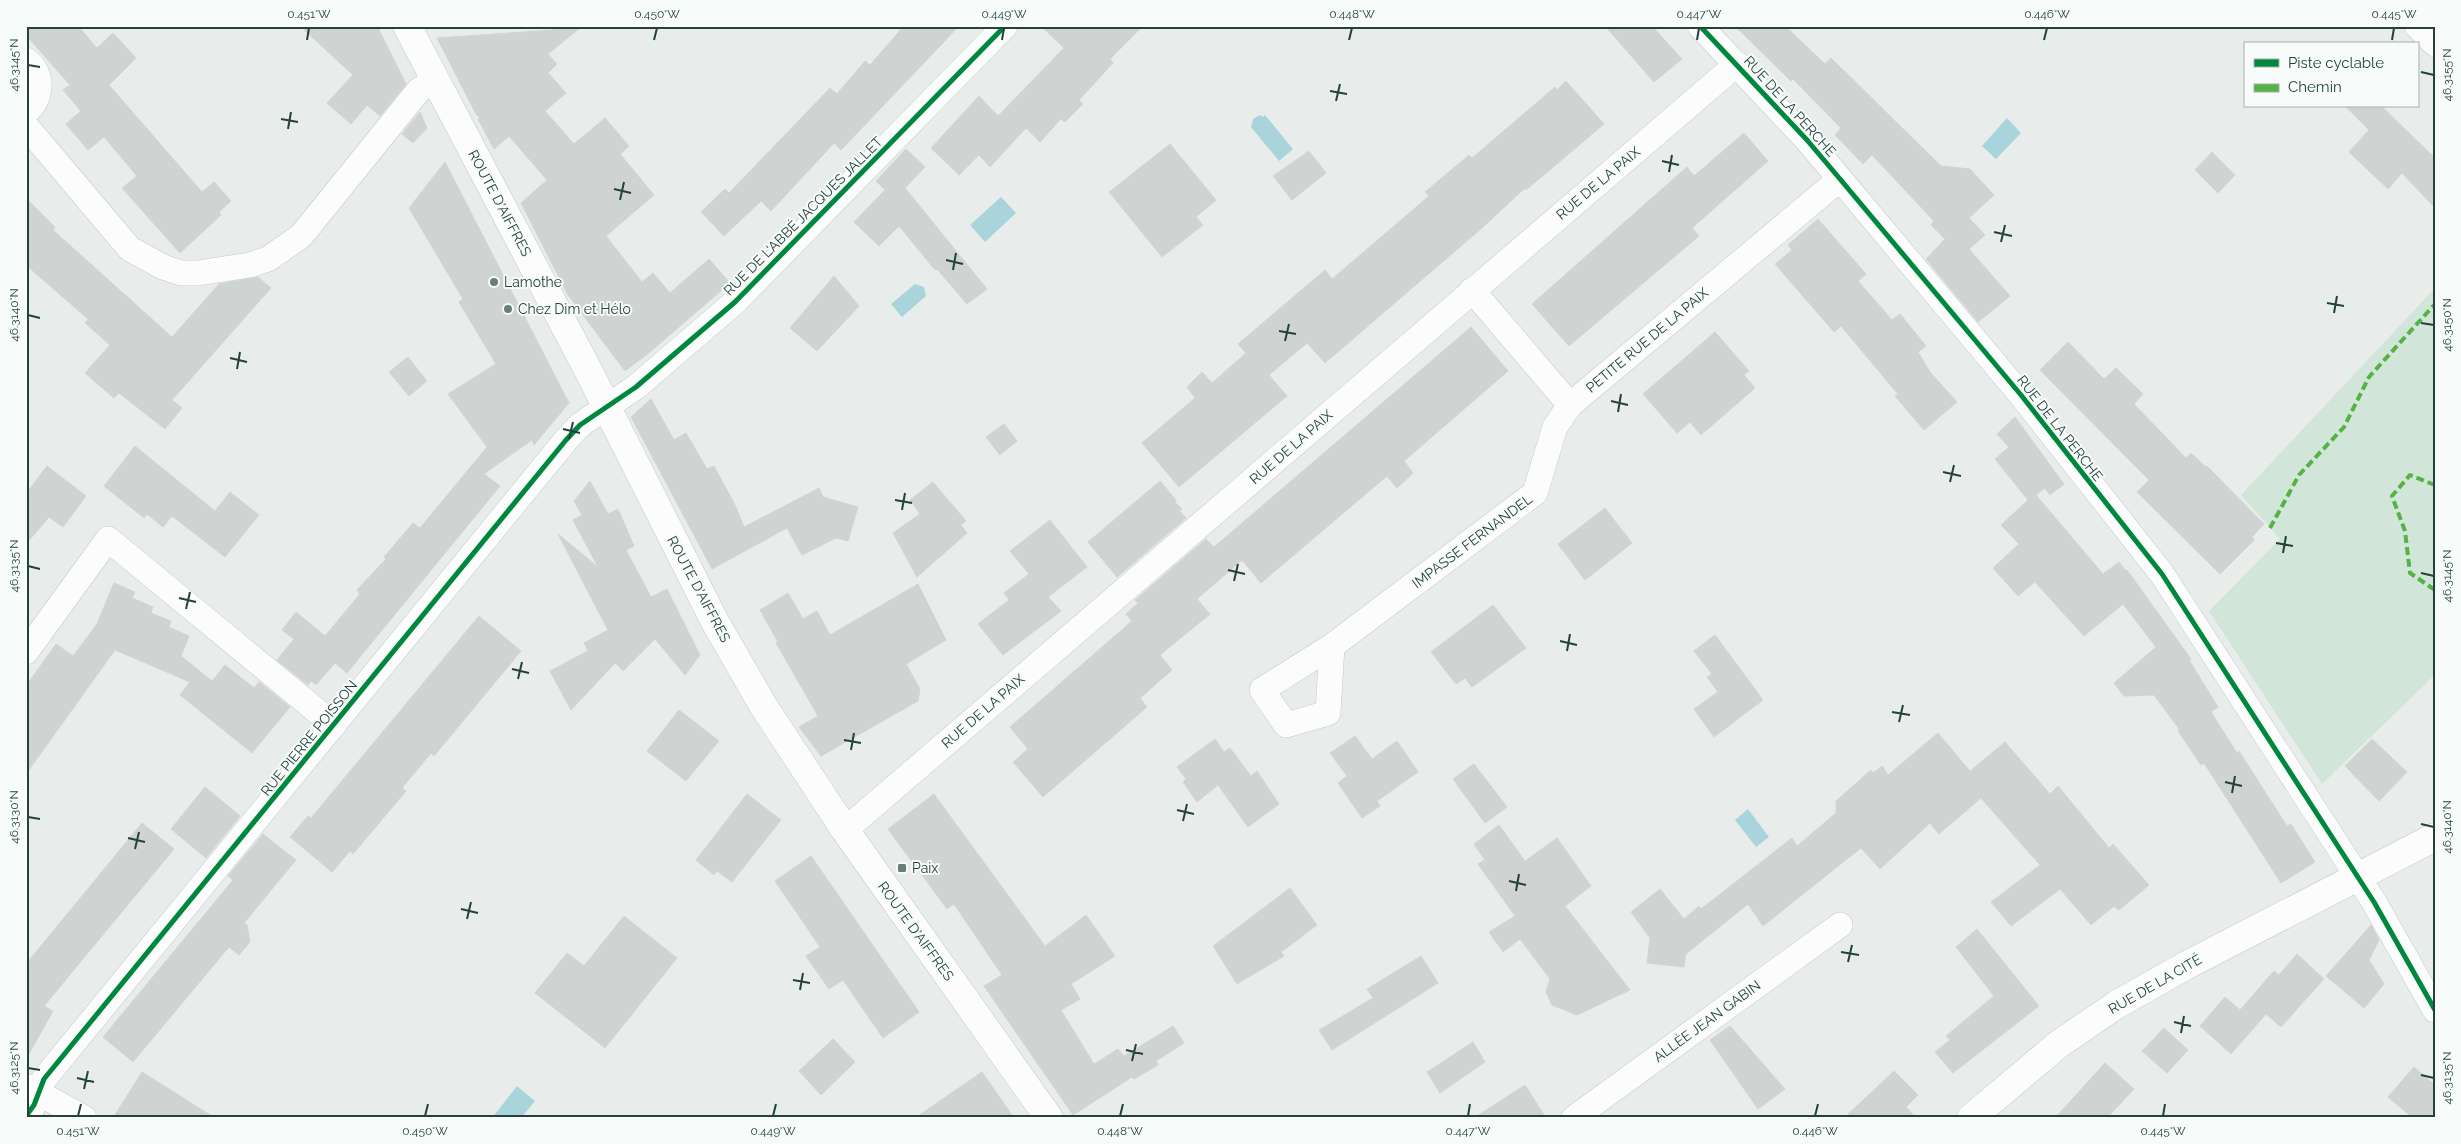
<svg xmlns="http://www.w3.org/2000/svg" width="2461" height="1144" font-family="Raleway,sans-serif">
	<rect width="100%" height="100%" fill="#e8edeb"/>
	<path fill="#d1e6d8" d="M 2435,288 L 2435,675 L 2322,784 L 2209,611 L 2280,539 L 2241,495 Z"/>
	<path fill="#a9d4db" d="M 1260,115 L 1263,117 L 1265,115 L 1293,149 L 1279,161 L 1251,127 L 1253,119 Z
		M 2007,118 L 2021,133 L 1996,159 L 1982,146 Z
		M 1001,197 L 1016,213 L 985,242 L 970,225 Z
		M 915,284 L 924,287 L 926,296 L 902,317 L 891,304 Z
		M 1748,809 L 1769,837 L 1756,847 L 1735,820 Z
		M 517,1086 L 535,1101 L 521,1118 L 492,1118 Z"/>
	<path fill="#cfd4d2" stroke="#d1d6d4" d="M 26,26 L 78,26 L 97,48 L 113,33 L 136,58 L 109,85 L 202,192 L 214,182 L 231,201 L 219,212 L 221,215 L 180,253 L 122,188 L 137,176 L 104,137 L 88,150 L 66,124 L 81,111 L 63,90 L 70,85 L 26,35 Z
		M 300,26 L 377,26 L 406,84 L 380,116 L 367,105 L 351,124 L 327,103 L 353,75 Z
		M 904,26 L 959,26 L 841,150 L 834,143 L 771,211 L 761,201 L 724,236 L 701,212 L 725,189 L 729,193 L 830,88 L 837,94 L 865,61 L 870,65 Z
		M 1041,26 L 1143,26 L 1110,59 L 1113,63 L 1079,100 L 1083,104 L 1065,122 L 1061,119 L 1040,142 L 1026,128 L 990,167 L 979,155 L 959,175 L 931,148 L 979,96 L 998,116 L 1064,48 Z
		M 1605,26 L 1652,26 L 1682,59 L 1654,82 Z
		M 1735,26 L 1785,26 L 1825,64 L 1831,58 L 1941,166 L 1970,169 L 1994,195 L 1969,218 L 1985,235 L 1969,249 L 2010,296 L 1978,322 L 1926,259 L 1945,239 L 1931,225 L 1934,221 L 1872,155 L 1863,164 L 1835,135 L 1841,128 L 1793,79 L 1791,81 Z
		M 580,28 L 548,54 L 557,64 L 548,73 L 566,93 L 545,111 L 574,144 L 605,118 L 629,146 L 620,154 L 654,195 L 606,236 L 642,282 L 653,273 L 670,293 L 709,259 L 730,283 L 650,352 L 625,371 L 568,295 L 521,203 L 547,180 L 509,136 L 494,149 L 478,119 L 480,118 L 476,114 L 437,38 Z
		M 1566,81 L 1604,124 L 1526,190 L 1525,188 L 1482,228 L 1325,363 L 1307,343 L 1269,375 L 1287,396 L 1179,487 L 1142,443 L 1195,398 L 1187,387 L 1202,372 L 1212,383 L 1246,353 L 1238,344 L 1325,270 L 1332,279 L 1429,196 L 1425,192 L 1469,155 L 1472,158 L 1555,87 L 1557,90 Z
		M 2345,106 L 2381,106 L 2435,158 L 2435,208 L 2402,173 L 2388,189 L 2349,152 L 2369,130 Z
		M 420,112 L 427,128 L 413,143 L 402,134 Z
		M 1744,133 L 1768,161 L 1692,228 L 1699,236 L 1569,346 L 1532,304 L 1687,167 L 1694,176 Z
		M 1170,144 L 1216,200 L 1196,217 L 1203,225 L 1162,257 L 1109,192 Z
		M 906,149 L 925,167 L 905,188 L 987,289 L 967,304 L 937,269 L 935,270 L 899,226 L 879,246 L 854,222 L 885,190 L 876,181 Z
		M 1309,151 L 1326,173 L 1292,200 L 1273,176 Z
		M 2212,152 L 2235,175 L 2218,193 L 2195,170 Z
		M 445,162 L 569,403 L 534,445 L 532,440 L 484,474 L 500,486 L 347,673 L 335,663 L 316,685 L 311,681 L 308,685 L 277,660 L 294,639 L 282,630 L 296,612 L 325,636 L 360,594 L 357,590 L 386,559 L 384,557 L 413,523 L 420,528 L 487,447 L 448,394 L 496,364 L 459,302 L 463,299 L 409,208 Z
		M 26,198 L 55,227 L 53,230 L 172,337 L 219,284 L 258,277 L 271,288 L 172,400 L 182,408 L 165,429 L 119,393 L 114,398 L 85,373 L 110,345 L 85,323 L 88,319 L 26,265 Z
		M 1818,219 L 1866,274 L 1858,281 L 1892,320 L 1900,314 L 1926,346 L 1918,352 L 1930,372 L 1957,402 L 1924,430 L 1895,396 L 1898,394 L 1841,326 L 1834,332 L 1775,264 L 1792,250 L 1788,245 Z
		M 834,276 L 859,306 L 817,351 L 790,328 Z
		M 1471,327 L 1508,371 L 1404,461 L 1413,473 L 1397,488 L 1387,476 L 1261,583 L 1242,560 L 1197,599 L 1210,614 L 1160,655 L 1172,670 L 1140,698 L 1147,707 L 1043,797 L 1013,762 L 1028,749 L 1010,727 L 1132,621 L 1126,614 L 1138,603 L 1135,600 L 1206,539 L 1214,547 Z
		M 1715,332 L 1749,371 L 1744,375 L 1755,388 L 1701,435 L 1690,422 L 1677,433 L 1643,394 Z
		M 2068,342 L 2104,379 L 2116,368 L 2143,394 L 2134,404 L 2186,458 L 2191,453 L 2206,467 L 2207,466 L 2264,524 L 2252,537 L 2254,540 L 2220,574 L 2137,492 L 2149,480 L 2040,370 Z
		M 408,357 L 427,381 L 409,396 L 389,372 Z
		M 651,399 L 674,440 L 686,433 L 707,469 L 714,466 L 735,505 L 744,527 L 819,488 L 823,497 L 858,507 L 848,541 L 836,538 L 802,555 L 787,528 L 712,569 L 631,417 Z
		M 2015,417 L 2064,484 L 2050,495 L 2045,488 L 2036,495 L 2103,574 L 2119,562 L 2126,571 L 2127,570 L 2191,659 L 2189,660 L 2218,707 L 2211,712 L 2237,753 L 2239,751 L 2287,826 L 2291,824 L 2315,862 L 2281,883 L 2204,763 L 2201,765 L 2178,731 L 2180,730 L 2154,695 L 2124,696 L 2114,683 L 2156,647 L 2123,604 L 2084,636 L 2035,582 L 2018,596 L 1993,568 L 2019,544 L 2001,525 L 2028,500 L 1995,459 L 2009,447 L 1997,434 Z
		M 1004,424 L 1017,441 L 1000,455 L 986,437 Z
		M 135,446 L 215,511 L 230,492 L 259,515 L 225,557 L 172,516 L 163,527 L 147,514 L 144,518 L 104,486 Z
		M 47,466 L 86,496 L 63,527 L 49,517 L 26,544 L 26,494 Z
		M 590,481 L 608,514 L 618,509 L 634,546 L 626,550 L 651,597 L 667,589 L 700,655 L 685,675 L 655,639 L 623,671 L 615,663 L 571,710 L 550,671 L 588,651 L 584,643 L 608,630 L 558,534 L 598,567 L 573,520 L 582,515 L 574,501 Z
		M 1160,481 L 1176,500 L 1175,502 L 1182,509 L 1179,510 L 1186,518 L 1117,577 L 1088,542 Z
		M 933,482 L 966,521 L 961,525 L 967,533 L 917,577 L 893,533 L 920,514 L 910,500 Z
		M 1605,508 L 1632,543 L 1585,580 L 1558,544 Z
		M 1050,520 L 1087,567 L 1048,597 L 1061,611 L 1003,655 L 978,624 L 1009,600 L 1004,593 L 1029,574 L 1010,551 Z
		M 114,583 L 135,592 L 132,598 L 153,607 L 151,613 L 171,621 L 169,627 L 189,636 L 181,656 L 212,681 L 225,665 L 254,688 L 259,682 L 290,707 L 252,753 L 180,695 L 190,682 L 115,650 L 26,774 L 26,686 L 56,644 L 73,656 L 97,624 Z
		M 918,584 L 946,640 L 906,664 L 920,689 L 918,701 L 821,756 L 799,727 L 818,716 L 776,643 L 778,642 L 760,610 L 788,593 L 803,619 L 817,611 L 830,635 Z
		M 1493,605 L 1526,648 L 1472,687 L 1465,678 L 1456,684 L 1431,652 Z
		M 479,616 L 521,651 L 434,756 L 431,753 L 402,788 L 406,791 L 353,854 L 350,851 L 332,872 L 290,837 L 308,816 L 311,818 Z
		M 1715,635 L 1763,700 L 1714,737 L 1694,709 L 1718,692 L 1707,677 L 1712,674 L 1694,651 Z
		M 679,710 L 719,741 L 686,781 L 647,751 Z
		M 1938,733 L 1970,771 L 2005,742 L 2050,794 L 2058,786 L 2109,848 L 2113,844 L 2149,885 L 2119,910 L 2114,906 L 2091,925 L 2060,889 L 2011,926 L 1991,902 L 2040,865 L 1981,798 L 1939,834 L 1930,823 L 1880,869 L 1861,848 L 1763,926 L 1748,904 L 1686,954 L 1684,967 L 1647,963 L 1650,938 L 1631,912 L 1660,889 L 1684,919 L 1699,906 L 1701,909 L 1792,838 L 1797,846 L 1836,813 L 1836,801 L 1871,770 L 1873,773 L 1882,766 L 1888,775 Z
		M 1355,736 L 1372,759 L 1397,741 L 1418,772 L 1377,801 L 1380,806 L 1362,818 L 1338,783 L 1347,776 L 1330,753 Z
		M 1215,739 L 1224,752 L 1230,748 L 1251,776 L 1257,771 L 1279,804 L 1248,827 L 1218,785 L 1197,802 L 1183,782 L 1186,779 L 1177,767 Z
		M 2372,739 L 2407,772 L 2379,801 L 2345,766 Z
		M 1474,764 L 1507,807 L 1485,823 L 1453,779 Z
		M 205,787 L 240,816 L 206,858 L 171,829 Z
		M 747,794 L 781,820 L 732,882 L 717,871 L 714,875 L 696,860 Z
		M 934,794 L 1045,946 L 1086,915 L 1115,956 L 1071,984 L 1080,999 L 1061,1010 L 1094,1064 L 1118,1049 L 1124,1056 L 1173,1026 L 1184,1043 L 1156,1061 L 1158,1065 L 1134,1079 L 1132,1077 L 1073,1115 L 984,986 L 1002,975 L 954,904 L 947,909 L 888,829 Z
		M 142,823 L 174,849 L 44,1006 L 53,1011 L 26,1059 L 26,964 Z
		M 1499,825 L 1525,861 L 1557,838 L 1591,886 L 1565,906 L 1630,990 L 1577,1015 L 1552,1005 L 1546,992 L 1550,979 L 1520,939 L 1503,952 L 1489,932 L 1515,916 L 1478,864 L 1485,860 L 1474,844 Z
		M 263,834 L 296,860 L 244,923 L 247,925 L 250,942 L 239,955 L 229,947 L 133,1062 L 103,1037 L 233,880 L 228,876 Z
		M 811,856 L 919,1012 L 883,1038 L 843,980 L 829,989 L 806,956 L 820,947 L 775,881 Z
		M 1290,888 L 1317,925 L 1281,952 L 1284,956 L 1237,984 L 1213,946 Z
		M 624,916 L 677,958 L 605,1048 L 535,993 L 567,953 L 584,966 Z
		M 2371,925 L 2379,940 L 2369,960 L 2384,984 L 2364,1008 L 2326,976 Z
		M 1977,929 L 2039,1006 L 1953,1073 L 1935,1052 L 1950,1040 L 1946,1036 L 1994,996 L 1956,947 Z
		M 2297,954 L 2324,979 L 2281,1027 L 2266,1014 L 2231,1054 L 2200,1026 L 2225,997 L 2240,1010 L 2274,971 L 2279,975 Z
		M 1421,956 L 1438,983 L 1332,1050 L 1319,1030 L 1373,998 L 1367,989 Z
		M 1730,1026 L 1785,1089 L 1758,1109 L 1710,1040 Z
		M 2164,1028 L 2188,1050 L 2167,1073 L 2142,1051 Z
		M 833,1039 L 855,1062 L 821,1095 L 799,1071 Z
		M 1473,1042 L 1485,1062 L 1440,1093 L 1427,1072 Z
		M 2105,1063 L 2134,1089 L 2107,1118 L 2055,1118 Z
		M 2414,1067 L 2435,1085 L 2435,1110 L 2429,1118 L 2413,1118 L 2388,1097 Z
		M 1894,1071 L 1918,1095 L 1906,1107 L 1916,1118 L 1844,1118 Z
		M 142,1072 L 215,1118 L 113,1118 Z
		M 982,1072 L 1014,1118 L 915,1118 Z
		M 1525,1085 L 1546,1118 L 1474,1118 Z"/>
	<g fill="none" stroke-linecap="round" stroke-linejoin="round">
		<defs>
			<path id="street" d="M 1700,26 L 1807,140 L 1840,179 L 2021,395 L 2162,574 L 2374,902 L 2435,1010
				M 2417,26 L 2435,44
				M 26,60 C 44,73 43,99 26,112
				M 26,126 L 130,249 L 163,267 L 181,273 L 198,273 L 250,265 L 268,259 L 301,236 L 419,90 L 436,80
				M 1472,290 L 1570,405 L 1840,179
				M 1332,646 L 1328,713 L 1286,725 L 1262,690 L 1332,646 L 1535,493 L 1555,427 L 1570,405
				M 26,652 L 108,539 L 334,725
				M 845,830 L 1737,64
				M 26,1086 L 84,1118
				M 26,1116 L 34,1105 L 44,1079 L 566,440 L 580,425 L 636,387 L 735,302 L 1005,26
				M 1574,1118 L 1840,925"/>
			<path id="secondary" d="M 407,26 L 588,370 L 714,620 L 764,707 L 845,830 L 1049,1118
				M 1971,1118 L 2059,1044 L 2116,1005 L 2185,966 L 2435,837"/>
		</defs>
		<use href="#street" stroke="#c5cac8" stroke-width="26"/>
		<use href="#secondary" stroke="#c3cbc8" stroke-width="29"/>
		<use href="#street" stroke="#fcfcfc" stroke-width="25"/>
		<use href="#secondary" stroke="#fcfcfc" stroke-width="28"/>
		<path stroke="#55b346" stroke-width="4" stroke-dasharray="8 4" stroke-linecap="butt" d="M 2435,485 L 2410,475 L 2392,496 L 2405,531 L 2410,573 L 2435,590
			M 2270,528 L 2299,475 L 2344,427 L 2369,377 L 2435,304"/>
		<defs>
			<path id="cycleway" d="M 1700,26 L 1807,140 L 1840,179 L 2021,395 L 2162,574 L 2374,902 L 2435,1010
				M 26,1116 L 34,1105 L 44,1079 L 566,440 L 580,425 L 636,387 L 735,302 L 1005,26"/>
		</defs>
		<use href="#cycleway" stroke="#f7fbf9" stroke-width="8"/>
		<use href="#cycleway" stroke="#00873e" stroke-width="5"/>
	</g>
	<path fill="none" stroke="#24423a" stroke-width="2" d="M 307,40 L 309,28M 654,40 L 657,28M 1002,40 L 1004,28M 1349,40 L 1352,28M 1697,40 L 1699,28M 2044,40 L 2047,28M 2392,40 L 2394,28M 28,65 L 40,67M 2421,72 L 2434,75M 1330,91 L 1347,94M 1336,101 L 1340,84M 281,119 L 298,122M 288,129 L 291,112M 1662,161 L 1679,165M 1669,172 L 1672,155M 614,189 L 631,193M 620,200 L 624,182M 1994,232 L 2012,236M 2001,242 L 2005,225M 946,260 L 963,264M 953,270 L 956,253M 2327,303 L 2344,306M 2334,313 L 2337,296M 28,315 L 40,318M 2421,323 L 2434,325M 1279,331 L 1296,334M 1285,341 L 1289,324M 230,358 L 247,362M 237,369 L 240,352M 1611,401 L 1628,405M 1618,412 L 1621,394M 563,429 L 580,433M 569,439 L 573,422M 1943,472 L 1961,476M 1950,482 L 1954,465M 895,500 L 912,503M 902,510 L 905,493M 2276,543 L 2293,546M 2283,553 L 2286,536M 28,566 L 40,569M 1228,570 L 1245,574M 2421,573 L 2434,576M 1234,581 L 1238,564M 179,598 L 196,602M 186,609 L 190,592M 1560,641 L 1577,645M 1567,651 L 1570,634M 512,669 L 529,673M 518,679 L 522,662M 1892,712 L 1910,715M 1899,722 L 1903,705M 844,740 L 861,743M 851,750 L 854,733M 2225,782 L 2242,786M 2232,793 L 2235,776M 1177,810 L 1194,814M 28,817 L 40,819M 1183,821 L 1187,804M 2421,824 L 2434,827M 128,838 L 145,842M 135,849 L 139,832M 1509,881 L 1526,885M 1516,891 L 1519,874M 461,909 L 478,913M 467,919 L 471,902M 1841,952 L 1859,955M 1848,962 L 1852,945M 793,980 L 810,983M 800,990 L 803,973M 2174,1022 L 2191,1026M 2181,1033 L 2184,1016M 1126,1050 L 1143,1054M 1132,1061 L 1136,1044M 28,1068 L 40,1070M 2421,1075 L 2434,1078M 77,1078 L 94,1082M 84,1089 L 88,1071M 78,1116 L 81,1104M 425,1116 L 428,1104M 773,1116 L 776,1104M 1120,1116 L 1123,1104M 1468,1116 L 1470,1104M 1815,1116 L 1818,1104M 2163,1116 L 2165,1104"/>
	<g fill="#697e78" stroke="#f7fbf9" stroke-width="2">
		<circle cx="494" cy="282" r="5"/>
		<circle cx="508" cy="309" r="5"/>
		<rect x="897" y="863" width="10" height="10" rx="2.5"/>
	</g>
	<g text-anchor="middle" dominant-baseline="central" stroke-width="4" stroke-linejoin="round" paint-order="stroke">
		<g font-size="14" fill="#24423a" stroke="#f7fbf9">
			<text transform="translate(1790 106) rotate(48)">RUE DE LA PERCHE</text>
			<text transform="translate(1598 183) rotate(-40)">RUE DE LA PAIX</text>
			<text transform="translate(500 203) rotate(62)">ROUTE D'AIFFRES</text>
			<text transform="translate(803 216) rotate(-45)">RUE DE L'ABBÉ JACQUES JALLET</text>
			<text transform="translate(1647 340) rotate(-40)">PETITE RUE DE LA PAIX</text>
			<text transform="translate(2060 428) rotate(52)">RUE DE LA PERCHE</text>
			<text transform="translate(1291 447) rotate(-41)">RUE DE LA PAIX</text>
			<text transform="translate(1472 541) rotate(-37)">IMPASSE FERNANDEL</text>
			<text transform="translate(699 589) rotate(62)">ROUTE D'AIFFRES</text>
			<text transform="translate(983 711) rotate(-41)">RUE DE LA PAIX</text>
			<text transform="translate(309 738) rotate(-51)">RUE PIERRE POISSON</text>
			<text transform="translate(916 931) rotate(54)">ROUTE D'AIFFRES</text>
			<text transform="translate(2155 984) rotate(-30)">RUE DE LA CITÉ</text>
			<text transform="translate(1707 1021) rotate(-36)">ALLÉE JEAN GABIN</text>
		</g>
		<g font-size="14" fill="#24423a" stroke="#f7fbf9" text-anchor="start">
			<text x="504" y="282">Lamothe</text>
			<text x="518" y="309">Chez Dim et Hélo</text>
			<text x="912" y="868">Paix</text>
		</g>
	</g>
	<rect width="2461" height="1144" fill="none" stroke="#f7fbf9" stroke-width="55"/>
	<rect x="2244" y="42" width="175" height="65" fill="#f7fbf9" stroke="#a3b1ad"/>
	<rect x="2254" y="59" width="25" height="8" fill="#00873e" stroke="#a3b1ad"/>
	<text x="2288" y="68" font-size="15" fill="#24423a">Piste cyclable</text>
	<rect x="2254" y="84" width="25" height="8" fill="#55b346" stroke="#a3b1ad"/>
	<text x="2288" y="92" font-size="15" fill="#24423a">Chemin</text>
	<rect x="28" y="28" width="2406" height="1088" fill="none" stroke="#24423a" stroke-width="2"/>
	<g font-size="12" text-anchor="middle" fill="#24423a">
		<text x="309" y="18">0.451°W</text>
		<text x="657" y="18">0.450°W</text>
		<text x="1004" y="18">0.449°W</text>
		<text x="1352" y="18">0.448°W</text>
		<text x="1699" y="18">0.447°W</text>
		<text x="2047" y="18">0.446°W</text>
		<text x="2394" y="18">0.445°W</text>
		<text transform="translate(14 65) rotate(-90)" y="4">46.3145°N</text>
		<text transform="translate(2447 75) rotate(-90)" y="4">46.3155°N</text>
		<text transform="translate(14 315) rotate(-90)" y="4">46.3140°N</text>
		<text transform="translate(2447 325) rotate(-90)" y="4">46.3150°N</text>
		<text transform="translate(14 566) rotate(-90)" y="4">46.3135°N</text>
		<text transform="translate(2447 576) rotate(-90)" y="4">46.3145°N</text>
		<text transform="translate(14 817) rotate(-90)" y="4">46.3130°N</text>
		<text transform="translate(2447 827) rotate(-90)" y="4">46.3140°N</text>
		<text transform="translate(14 1068) rotate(-90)" y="4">46.3125°N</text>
		<text transform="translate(2447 1078) rotate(-90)" y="4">46.3135°N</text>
		<text x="78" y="1135">0.451°W</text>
		<text x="425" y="1135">0.450°W</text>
		<text x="773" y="1135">0.449°W</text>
		<text x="1120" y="1135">0.448°W</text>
		<text x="1468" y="1135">0.447°W</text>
		<text x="1815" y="1135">0.446°W</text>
		<text x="2163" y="1135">0.445°W</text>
	</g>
</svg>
